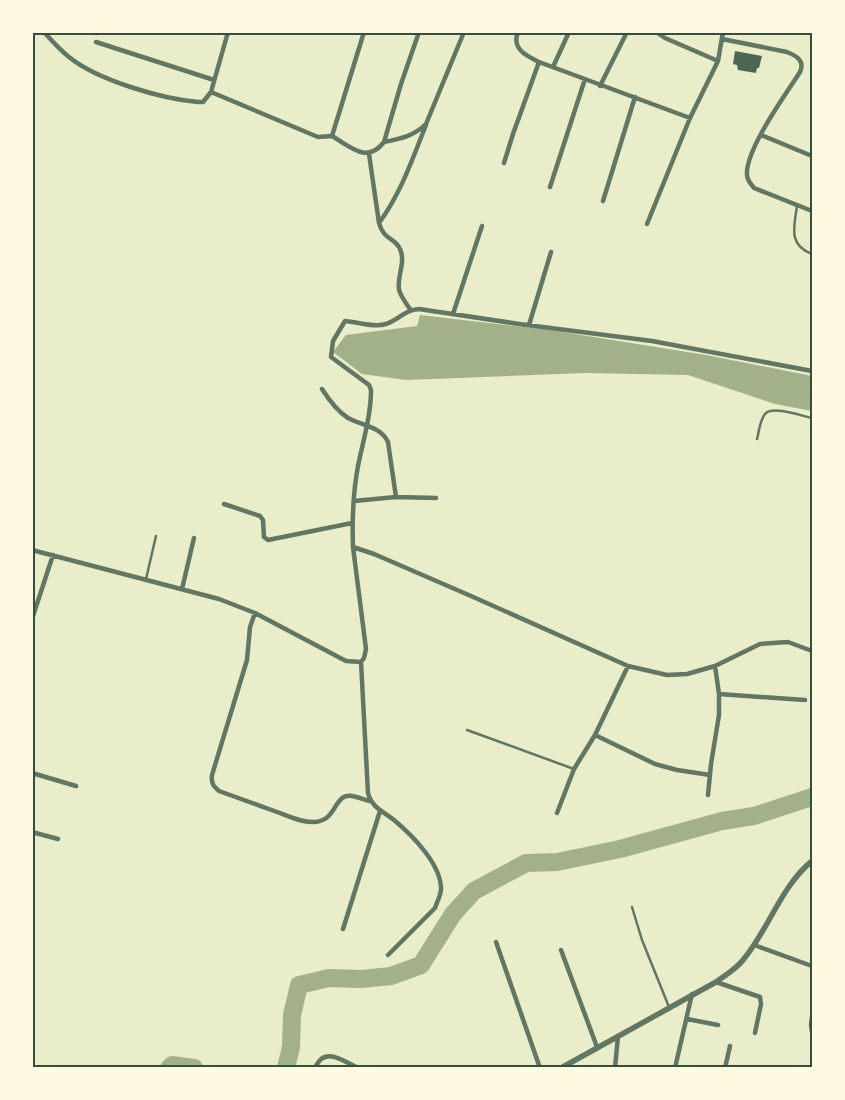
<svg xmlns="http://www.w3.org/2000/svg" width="845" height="1100" font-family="Signika,sans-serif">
	<rect width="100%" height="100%" fill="#e9edc9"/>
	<path fill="#a3b18a" d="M 420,315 L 550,330 L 706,355 L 812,376 L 812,411 L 775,404 L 688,375 L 585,373 L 406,380 L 362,374 L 333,352 L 346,335 L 417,326 Z"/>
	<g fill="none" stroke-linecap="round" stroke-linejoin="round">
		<path stroke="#a3b18a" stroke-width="18" d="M 169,1068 L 172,1065 L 194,1068
			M 286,1068 L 291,1047 L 292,1015 L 299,985 L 329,978 L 361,979 L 391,976 L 421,965 L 453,914 L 474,891 L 526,863 L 557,862 L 620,849 L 722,821 L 754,816 L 812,797"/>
	</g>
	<path fill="#4f6655" d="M 735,51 L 762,56 L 759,68 L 757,68 L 756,73 L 738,70 L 737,65 L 733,64 Z"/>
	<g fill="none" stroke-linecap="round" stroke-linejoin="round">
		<path stroke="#617663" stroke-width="2.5" d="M 797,206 C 794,227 788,245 812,254
			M 757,439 C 759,432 760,418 766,413 C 774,406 802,416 812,418
			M 146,579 L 156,536
			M 467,730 L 574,769
			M 632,907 L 642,940 L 669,1007"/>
		<path stroke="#617663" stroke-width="4.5" d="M 44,32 C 52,41 60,50 69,57 C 97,80 162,99 198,102 L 203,102 L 211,92 L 228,32
			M 518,32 C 511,49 527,56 539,62 L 690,118
			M 656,32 L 665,38 L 718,61
			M 722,39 L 787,52 C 797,56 805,61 800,72 C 786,94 745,150 747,175 C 747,180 751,184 754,188 L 812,211
			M 96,42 L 214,80
			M 553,67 L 569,32
			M 600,86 L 627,32
			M 211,92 L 318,137 L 332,136 L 364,32
			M 761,135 L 812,156
			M 332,136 C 351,147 367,164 384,142 L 401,84 L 419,32
			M 384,142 C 400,139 414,136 426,124 L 464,32
			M 369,154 L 379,223 C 384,241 395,237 400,249 C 406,262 397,276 399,289 C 400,296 406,303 410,309
			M 504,163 L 513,134 L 539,62
			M 550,187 L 585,79
			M 603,201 L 635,97
			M 379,223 C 401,193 412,160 426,125
			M 647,224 L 690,118 L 718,61 L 723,32
			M 453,314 L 482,226
			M 529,325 L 551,252
			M 322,389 C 329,400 337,411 348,418 C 363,426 380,426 388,442 L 396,497
			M 354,501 L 396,497 L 436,498
			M 224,504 L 260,516 L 263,520 L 264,537 L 268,540 L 352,523
			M 353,547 C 352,520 353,493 358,466 C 363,441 371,416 371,390 L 369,385 L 331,357 L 333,341 L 345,321 C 358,322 374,328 386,324 C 399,320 404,310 419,309 L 519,324 L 652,341 L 812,371
			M 32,550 L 219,599 L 255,613 L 346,661 L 361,662 L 364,658 L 366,649 L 353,547 L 374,554 L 471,596 L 628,666 L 667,675 L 687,674 L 715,666 L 760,644 L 788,642 L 812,651
			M 182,589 L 194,538
			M 255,613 L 250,627 L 247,660 L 212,775 C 211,783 213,786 219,791 C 238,798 258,805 277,812 C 288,816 302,823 314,822 C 338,821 333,793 352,796 C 358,797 365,800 370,801
			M 32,619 L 53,555
			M 361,662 L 368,793 C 372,808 383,811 394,820 C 412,835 442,865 441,890 C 440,897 437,902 435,908 L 388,955
			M 719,694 L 805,700
			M 595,735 L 655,764 L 677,770 L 710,775
			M 32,773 L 76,786
			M 708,795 L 711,764 L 719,715 L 719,694 L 715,666
			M 557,813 L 574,769 L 595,735 L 628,666
			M 32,832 L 58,839
			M 343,929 L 380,811
			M 496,942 L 540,1068
			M 754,945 L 812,966
			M 561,950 L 597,1047
			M 716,982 L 760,997 L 761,1004 L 755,1033
			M 812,1017 L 811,1025 L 812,1032
			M 687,1019 L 718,1025
			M 315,1068 C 325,1044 345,1063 359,1068
			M 615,1068 L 618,1036
			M 675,1068 L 692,994
			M 725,1068 L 730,1046"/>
		<path stroke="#617663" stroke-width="5.5" d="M 561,1068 L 716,982 C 726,975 736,969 743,960 C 769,929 781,886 812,861"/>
	</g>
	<rect width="845" height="1100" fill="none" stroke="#fefae0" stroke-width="68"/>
	<rect x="34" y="34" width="777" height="1032" fill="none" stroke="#344e41" stroke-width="2"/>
</svg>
